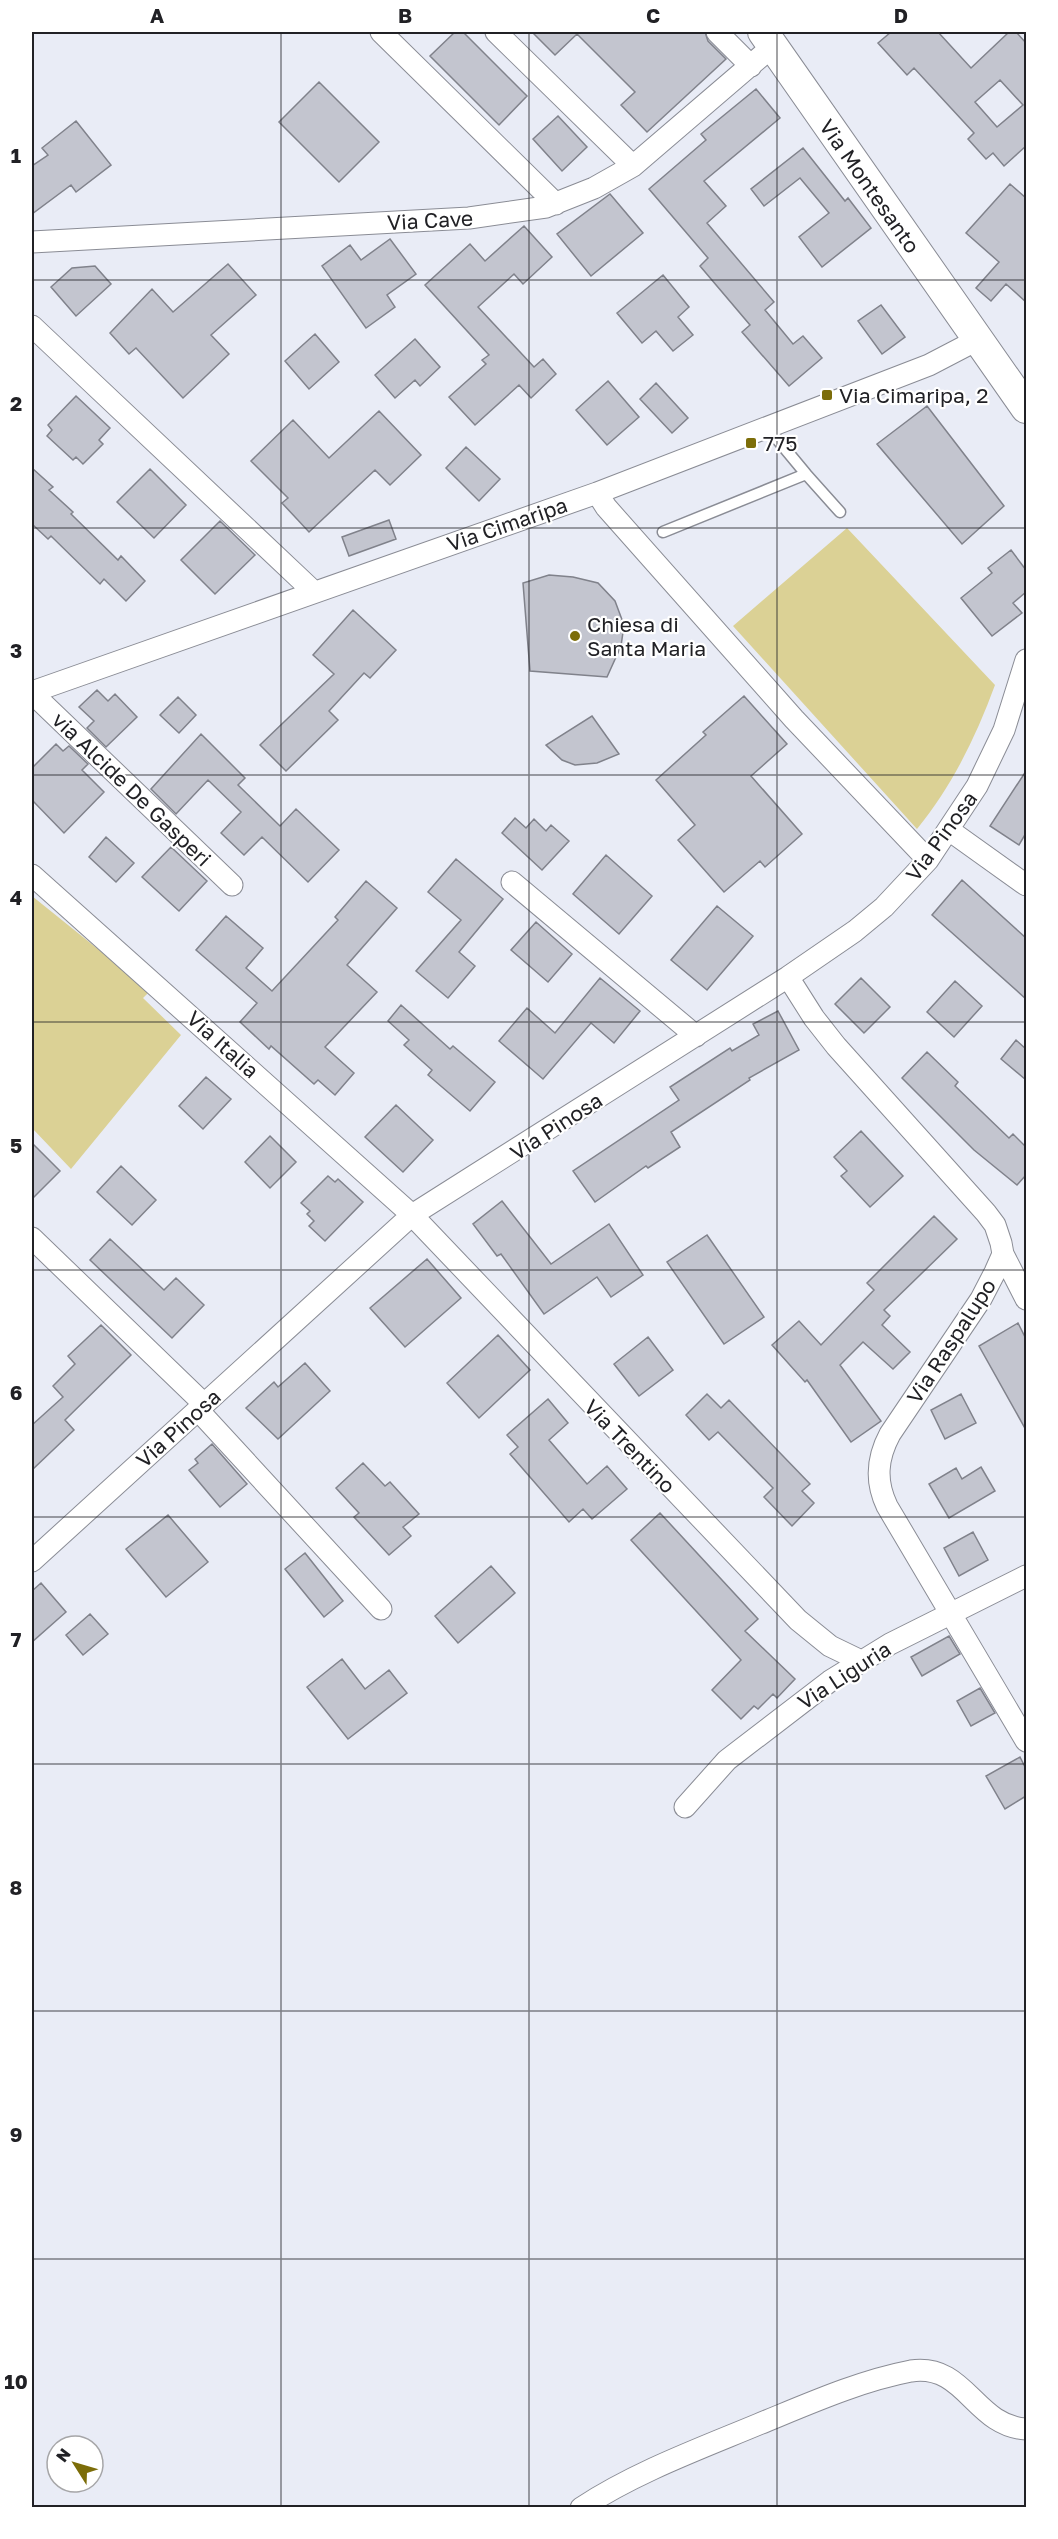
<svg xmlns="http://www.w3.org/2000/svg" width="1058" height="2539" font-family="'Golos Text',sans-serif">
	<rect width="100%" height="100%" fill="#e9ecf6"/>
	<path fill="#dbd195" d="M 847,528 L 995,685 C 976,737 952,786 917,829 L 733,626 Z
		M 32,896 L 150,991 L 143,998 L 181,1035 L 71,1169 L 32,1128 Z"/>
	<path fill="#c3c5cf" stroke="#80828b" stroke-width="1.5" fill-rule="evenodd" d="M 455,32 L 463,32 L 527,96 L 499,125 L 430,56 Z
		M 532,32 L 705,32 L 708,41 L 726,59 L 647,132 L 621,105 L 635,92 L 577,34 L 555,55 Z
		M 891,32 L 938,32 L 971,68 L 1009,32 L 1016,32 L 1026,43 L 1026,146 L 1004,166 L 993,153 L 986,159 L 968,139 L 974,133 L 914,68 L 907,75 L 878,43 ZM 1000,80 L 1023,105 L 997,127 L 975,102 Z
		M 319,82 L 379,142 L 339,182 L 279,122 Z
		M 756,89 L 780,118 L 704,181 L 726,206 L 707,223 L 774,302 L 765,310 L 793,344 L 803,336 L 822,358 L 789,386 L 742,332 L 750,325 L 700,266 L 708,258 L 649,189 L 706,140 L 701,134 Z
		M 558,116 L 587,147 L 562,171 L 533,139 Z
		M 76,121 L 111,165 L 76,192 L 71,185 L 32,214 L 32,166 L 48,155 L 42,148 Z
		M 803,148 L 845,201 L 848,198 L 871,228 L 822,267 L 799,237 L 829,213 L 800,178 L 764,206 L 751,189 Z
		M 1010,184 L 1026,198 L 1026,302 L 1006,284 L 991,301 L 976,288 L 999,262 L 966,233 Z
		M 610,194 L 643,233 L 591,276 L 557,234 Z
		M 524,226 L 552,257 L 523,284 L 514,274 L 478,307 L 534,367 L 543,359 L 556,374 L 531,398 L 519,385 L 475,425 L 449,397 L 486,364 L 482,360 L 489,355 L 425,285 L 470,244 L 485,261 Z
		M 390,239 L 416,274 L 387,295 L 395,307 L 366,328 L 322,266 L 350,245 L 361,260 Z
		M 228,264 L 256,295 L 211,335 L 229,354 L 183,398 L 136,348 L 129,354 L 110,333 L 152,289 L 173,312 Z
		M 95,266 L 111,284 L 76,316 L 51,287 L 72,268 Z
		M 663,275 L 689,307 L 678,317 L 693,335 L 673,351 L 656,331 L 642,343 L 617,313 Z
		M 881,305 L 905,337 L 882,354 L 858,321 Z
		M 315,334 L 339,362 L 309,389 L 285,361 Z
		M 415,339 L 440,367 L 420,386 L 415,380 L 395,398 L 375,375 Z
		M 608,381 L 639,417 L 607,445 L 576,410 Z
		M 656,383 L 688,418 L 672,433 L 640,399 Z
		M 76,396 L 110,428 L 99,440 L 103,444 L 83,464 L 76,457 L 73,460 L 47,436 L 52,430 L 48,425 Z
		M 927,406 L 1004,506 L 962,544 L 877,444 Z
		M 379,411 L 421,455 L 390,485 L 375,470 L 309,532 L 282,503 L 288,498 L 251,461 L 293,420 L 329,458 Z
		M 466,447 L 500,479 L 479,501 L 446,468 Z
		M 32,468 L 53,487 L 49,490 L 73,512 L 71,514 L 118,560 L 121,556 L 145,581 L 126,601 L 104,579 L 100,584 L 51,536 L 48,539 L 32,524 Z
		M 150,469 L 186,505 L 154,538 L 117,502 Z
		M 389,520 L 396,539 L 349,556 L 342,537 Z
		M 220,521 L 255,555 L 215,594 L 181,560 Z
		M 1011,550 L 1026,570 L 1026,592 L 1013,603 L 1022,613 L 992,636 L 961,598 L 992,573 L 988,568 Z
		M 549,575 L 573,577 L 598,583 L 615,601 L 624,625 L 621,646 L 607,677 L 530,671 L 523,583 Z
		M 353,610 L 396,650 L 370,678 L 364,673 L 329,711 L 338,720 L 286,771 L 260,745 L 334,674 L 313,655 Z
		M 97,690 L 108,701 L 115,694 L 137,717 L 106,747 L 87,728 L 94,721 L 79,707 Z
		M 744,696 L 787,744 L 751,776 L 802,834 L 765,867 L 760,861 L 724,892 L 678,840 L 695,825 L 656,780 L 706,735 L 703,732 Z
		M 178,697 L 196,715 L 179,733 L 160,715 Z
		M 592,716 L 619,754 L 597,763 L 575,765 L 562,760 L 546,745 Z
		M 201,734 L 245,778 L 238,785 L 280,826 L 296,809 L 339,850 L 308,882 L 262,837 L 244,855 L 221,833 L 241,812 L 208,780 L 176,814 L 151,789 Z
		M 56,744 L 63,751 L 69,746 L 88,764 L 82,770 L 104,792 L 64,833 L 32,800 L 32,768 Z
		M 1026,771 L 1026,833 L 1019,845 L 990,826 Z
		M 515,818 L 526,828 L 534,819 L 546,831 L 551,825 L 569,841 L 542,870 L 502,833 Z
		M 106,837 L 134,863 L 116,882 L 89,857 Z
		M 171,847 L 207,881 L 179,911 L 142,877 Z
		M 606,855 L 652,896 L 619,934 L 573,894 Z
		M 456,859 L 503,899 L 459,952 L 475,966 L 448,998 L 416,971 L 461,920 L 428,892 Z
		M 962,880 L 1026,938 L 1026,999 L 932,915 Z
		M 366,881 L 397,908 L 347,965 L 377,992 L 325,1047 L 354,1073 L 335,1095 L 318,1080 L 314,1084 L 271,1046 L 269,1049 L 240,1022 L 257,1003 L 196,950 L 226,916 L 263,948 L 246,968 L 272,991 L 338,920 L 335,917 Z
		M 717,906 L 753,936 L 707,990 L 671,960 Z
		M 536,922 L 572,954 L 548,982 L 511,950 Z
		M 600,978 L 640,1011 L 614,1043 L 591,1023 L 543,1079 L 499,1041 L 527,1008 L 555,1033 Z
		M 861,978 L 890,1007 L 864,1033 L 835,1004 Z
		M 955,981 L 982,1006 L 954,1037 L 927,1012 Z
		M 401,1005 L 450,1049 L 453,1046 L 495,1082 L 470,1111 L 428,1075 L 432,1070 L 404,1045 L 409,1040 L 388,1021 Z
		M 778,1011 L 799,1050 L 749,1078 L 750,1080 L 671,1132 L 680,1147 L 648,1168 L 646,1166 L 595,1202 L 573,1171 L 679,1100 L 670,1087 L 730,1048 L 732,1051 L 759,1035 L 753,1024 Z
		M 1016,1040 L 1026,1049 L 1026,1080 L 1001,1059 Z
		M 927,1052 L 958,1082 L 955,1086 L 1009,1138 L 1013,1134 L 1026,1147 L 1026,1175 L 1017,1185 L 974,1150 L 902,1078 Z
		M 206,1077 L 231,1099 L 203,1129 L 179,1106 Z
		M 396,1105 L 433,1140 L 403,1172 L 365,1137 Z
		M 861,1131 L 903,1176 L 870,1207 L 841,1176 L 847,1171 L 834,1157 Z
		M 270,1136 L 296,1162 L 270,1188 L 245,1162 Z
		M 32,1143 L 60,1171 L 32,1199 Z
		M 121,1166 L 156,1200 L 132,1225 L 97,1192 Z
		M 328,1176 L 335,1182 L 338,1179 L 363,1202 L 325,1241 L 309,1226 L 314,1221 L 307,1214 L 310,1211 L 301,1203 Z
		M 502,1201 L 551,1264 L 609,1224 L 643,1275 L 611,1297 L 597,1277 L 544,1314 L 501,1254 L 497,1256 L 473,1224 Z
		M 934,1216 L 957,1239 L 884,1310 L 890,1316 L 882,1325 L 910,1352 L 893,1369 L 863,1342 L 840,1365 L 881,1421 L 851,1442 L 807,1380 L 805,1382 L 772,1345 L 799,1321 L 821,1345 L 874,1290 L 867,1283 Z
		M 707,1235 L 764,1317 L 724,1344 L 667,1262 Z
		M 110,1239 L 164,1290 L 176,1278 L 204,1305 L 172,1338 L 90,1260 Z
		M 427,1259 L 461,1298 L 405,1347 L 370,1308 Z
		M 1018,1323 L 1026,1339 L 1026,1430 L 979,1346 Z
		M 101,1325 L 131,1355 L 65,1420 L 74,1430 L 32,1470 L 32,1425 L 63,1397 L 53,1386 L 75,1364 L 68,1356 Z
		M 498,1335 L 530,1370 L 479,1418 L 447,1383 Z
		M 648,1337 L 673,1370 L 639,1396 L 614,1364 Z
		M 305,1363 L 330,1391 L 278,1439 L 246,1408 L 274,1382 L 278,1387 Z
		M 707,1394 L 721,1408 L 729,1400 L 810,1484 L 802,1491 L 814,1503 L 792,1526 L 764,1497 L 773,1488 L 718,1432 L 709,1440 L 686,1415 Z
		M 961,1394 L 976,1423 L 945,1439 L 931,1410 Z
		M 548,1399 L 568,1423 L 549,1440 L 587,1484 L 607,1466 L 627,1489 L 592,1519 L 583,1509 L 569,1522 L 510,1454 L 518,1447 L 507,1435 Z
		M 212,1444 L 247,1484 L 220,1507 L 189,1470 L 198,1463 L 195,1459 Z
		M 363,1463 L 385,1486 L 390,1482 L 419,1514 L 403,1527 L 411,1536 L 389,1555 L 354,1517 L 359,1513 L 336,1488 Z
		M 981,1467 L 995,1491 L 949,1518 L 929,1484 L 956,1468 L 962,1479 Z
		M 660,1513 L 758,1619 L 745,1631 L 795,1679 L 777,1698 L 773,1694 L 758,1709 L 754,1706 L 741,1719 L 712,1690 L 741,1660 L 631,1540 Z
		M 168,1515 L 208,1562 L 166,1597 L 126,1549 Z
		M 973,1532 L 988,1560 L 959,1576 L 944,1548 Z
		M 305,1553 L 343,1601 L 324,1617 L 285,1569 Z
		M 491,1566 L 515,1593 L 458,1643 L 435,1616 Z
		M 41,1583 L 66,1612 L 32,1642 L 32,1591 Z
		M 90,1614 L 108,1634 L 83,1655 L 66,1635 Z
		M 949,1636 L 960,1654 L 922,1676 L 911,1657 Z
		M 342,1659 L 365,1689 L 389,1670 L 407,1693 L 348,1739 L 307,1687 Z
		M 980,1688 L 995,1713 L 971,1726 L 957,1701 Z
		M 1020,1757 L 1026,1769 L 1026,1796 L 1005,1809 L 986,1776 Z"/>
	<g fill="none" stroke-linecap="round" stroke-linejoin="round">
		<defs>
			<path id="lane" d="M 767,427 L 806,474
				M 663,532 L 806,474 L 840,512"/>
			<path id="street" d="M 381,32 L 556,204
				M 496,32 L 633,166
				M 717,32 L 751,66
				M 32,242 L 469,218 L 546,207 L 594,188 L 633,166 L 773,46
				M 32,326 L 314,592
				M 597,493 L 606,507 L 794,719 L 928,860
				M 32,692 L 597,493 L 929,365 L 977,340
				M 32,693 L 232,885
				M 949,830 L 1026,885
				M 32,875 L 412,1215 L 798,1620 L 830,1646 L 861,1661
				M 512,882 L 696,1036
				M 788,977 L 814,1018 L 836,1046 L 986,1213 L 995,1225 L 1001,1243 L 1003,1254 L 995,1272 L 981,1299 L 890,1434 C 877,1458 875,1481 887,1506 L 1026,1741
				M 32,1238 L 204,1404
				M 1003,1254 L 1026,1299
				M 198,1410 L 381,1609
				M 32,1561 L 412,1215 L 788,977 L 855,931 L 884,907 L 928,860 L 977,786 L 1004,730 L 1026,660
				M 685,1807 L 727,1760 L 830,1681 L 890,1644 L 1026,1576
				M 581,2508 C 636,2472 699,2449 759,2424 C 808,2404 859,2381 911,2371 C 966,2363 974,2426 1026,2429"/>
			<path id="secondary" d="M 763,32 L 1026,408"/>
		</defs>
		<use href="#lane" stroke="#8a8c95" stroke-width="13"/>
		<use href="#street" stroke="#8a8c95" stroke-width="23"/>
		<use href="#secondary" stroke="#8a8c95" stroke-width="32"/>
		<use href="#lane" stroke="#fff" stroke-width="10"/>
		<use href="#street" stroke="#fff" stroke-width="21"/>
		<use href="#secondary" stroke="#fff" stroke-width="30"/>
	</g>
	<path fill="none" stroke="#212125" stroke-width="1.5" stroke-opacity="0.55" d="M 281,32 L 281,2508M 529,32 L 529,2508M 777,32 L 777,2508M 32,280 L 1026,280M 32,528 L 1026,528M 32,775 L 1026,775M 32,1022 L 1026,1022M 32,1270 L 1026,1270M 32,1517 L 1026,1517M 32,1764 L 1026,1764M 32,2011 L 1026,2011M 32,2259 L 1026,2259"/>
	<g fill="#7c6d09" stroke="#fff" stroke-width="2">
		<rect x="821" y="389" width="12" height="12" rx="3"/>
		<rect x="745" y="437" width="12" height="12" rx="3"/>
		<circle cx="575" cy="636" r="6"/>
	</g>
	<g text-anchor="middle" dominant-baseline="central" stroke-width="4.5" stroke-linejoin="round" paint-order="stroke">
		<g font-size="21" fill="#212125" stroke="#fff">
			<text transform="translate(870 186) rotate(55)">Via Montesanto</text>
			<text transform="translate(430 220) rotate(-3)">Via Cave</text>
			<text transform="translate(507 524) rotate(-19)">Via Cimaripa</text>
			<text transform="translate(132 789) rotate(44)">via Alcide De Gasperi</text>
			<text transform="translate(941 836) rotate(-54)">Via Pinosa</text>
			<text transform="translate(223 1044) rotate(42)">Via Italia</text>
			<text transform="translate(556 1126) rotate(-33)">Via Pinosa</text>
			<text transform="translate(951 1341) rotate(-57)">Via Raspalupo</text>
			<text transform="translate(178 1428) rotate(-42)">Via Pinosa</text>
			<text transform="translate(630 1446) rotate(46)">Via Trentino</text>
			<text transform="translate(844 1675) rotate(-33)">Via Liguria</text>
		</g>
		<g font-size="21" fill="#212125" stroke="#fff" text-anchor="start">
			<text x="839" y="395">Via Cimaripa, 2</text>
			<text x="763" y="443">775</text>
			<text x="587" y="624">Chiesa di<tspan x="587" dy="24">Santa Maria</tspan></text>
		</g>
	</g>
	<rect width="1058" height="2539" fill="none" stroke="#ffffff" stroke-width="66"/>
	<g transform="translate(75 2464) rotate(307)"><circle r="28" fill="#ffffff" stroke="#a6a6a8" stroke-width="1.5"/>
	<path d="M0-4.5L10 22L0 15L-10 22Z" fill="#7c6d09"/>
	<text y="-9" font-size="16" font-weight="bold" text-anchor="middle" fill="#212125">N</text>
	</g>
	<rect x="33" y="33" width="992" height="2473" fill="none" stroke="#212125" stroke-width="2"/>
	<g font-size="20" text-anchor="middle" font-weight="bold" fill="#212125">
		<text x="157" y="23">A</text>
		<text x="405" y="23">B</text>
		<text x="653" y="23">C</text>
		<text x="901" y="23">D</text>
		<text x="16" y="163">1</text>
		<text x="16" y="411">2</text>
		<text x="16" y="658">3</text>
		<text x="16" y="905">4</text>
		<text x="16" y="1153">5</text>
		<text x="16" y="1400">6</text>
		<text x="16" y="1647">7</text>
		<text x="16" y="1895">8</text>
		<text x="16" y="2142">9</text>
		<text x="16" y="2389">10</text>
	</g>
</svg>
